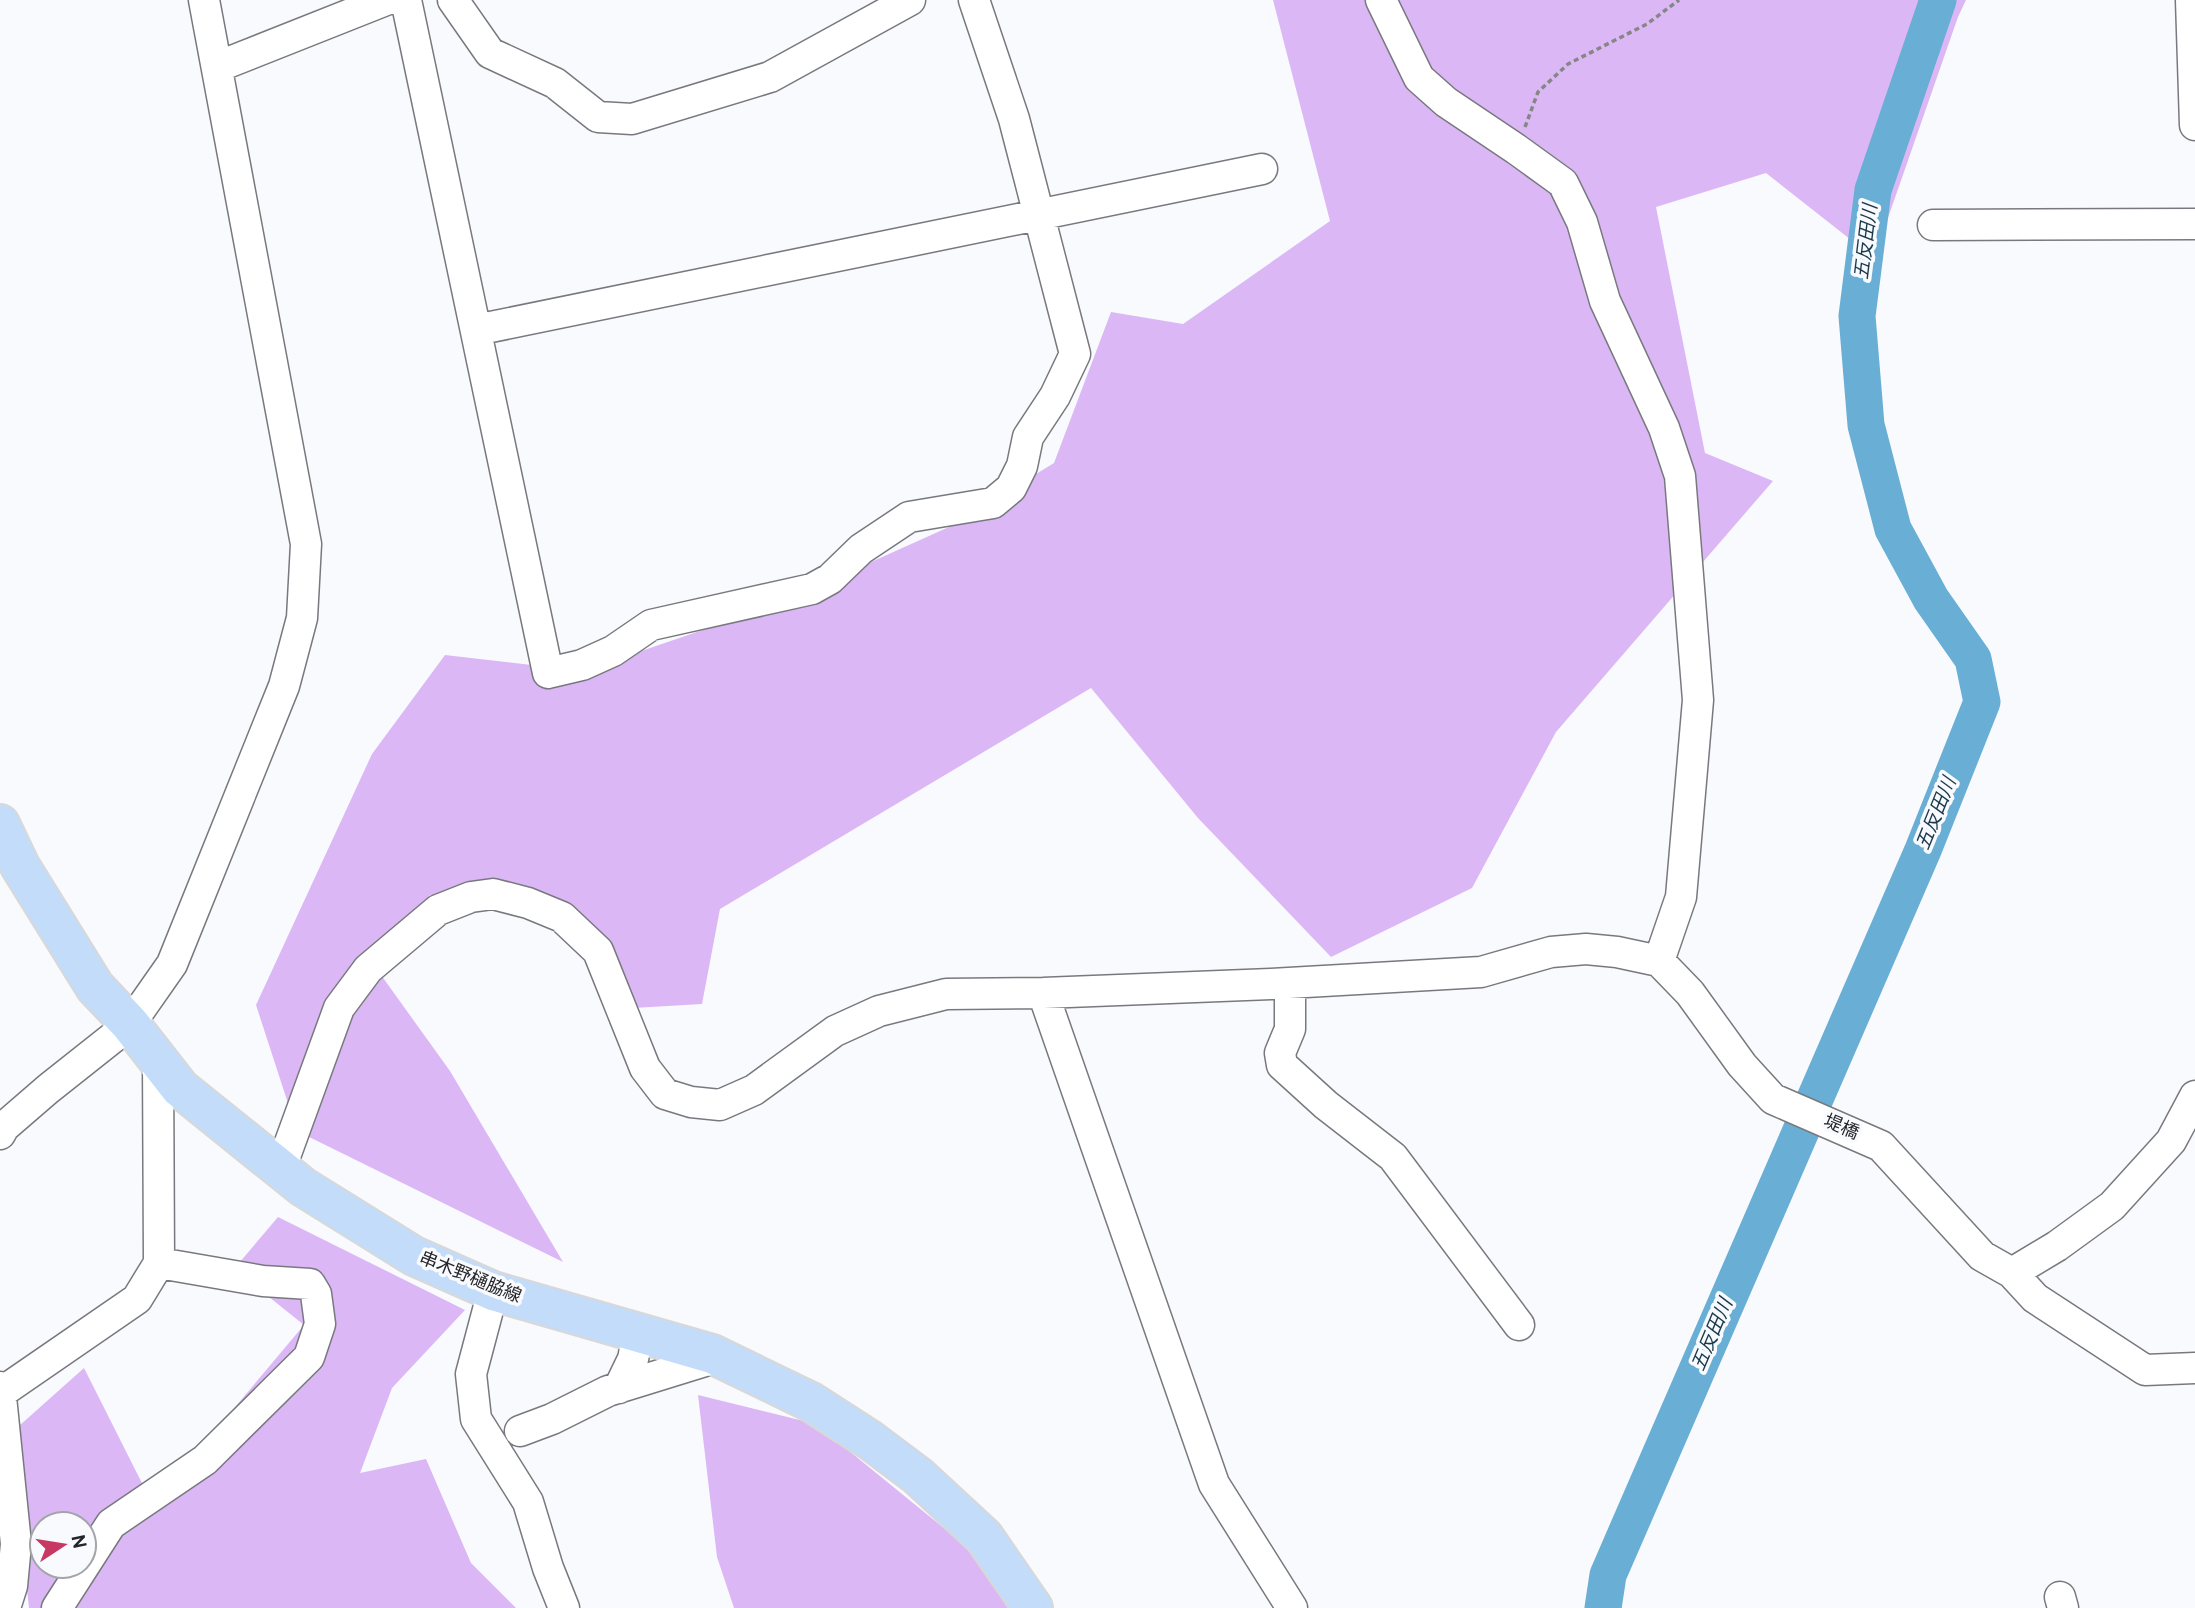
<svg xmlns="http://www.w3.org/2000/svg" width="2195" height="1608" font-family="Overpass,'Noto Sans JP',sans-serif">
	<rect width="100%" height="100%" fill="#f9fafe"/>
	<path fill="#dbb8f5" fill-rule="evenodd" d="M 1273,0 L 1966,0 L 1958,17 L 1874,258 L 1766,173 L 1656,207 L 1705,453 L 1773,481 L 1556,732 L 1472,888 L 1331,957 L 1198,818 L 1091,688 L 720,909 L 702,1004 L 633,1008 L 551,914 L 430,895 L 381,975 L 450,1071 L 563,1262 L 297,1131 L 256,1005 L 372,754 L 445,655 L 583,671 L 773,606 L 949,527 L 1054,463 L 1111,312 L 1183,324 L 1330,221 Z
		M 278,1217 L 465,1310 L 392,1388 L 360,1473 L 426,1459 L 471,1563 L 516,1608 L 29,1608 L 10,1434 L 84,1368 L 153,1505 L 304,1325 L 234,1269 ZM 42,1524 L 84,1524 L 84,1566 L 42,1566 Z
		M 698,1395 L 816,1424 L 977,1555 L 1008,1608 L 734,1608 L 717,1557 Z"/>
	<g fill="none" stroke-linecap="round" stroke-linejoin="round">
		<path stroke="#68aed5" stroke-width="37" d="M 1603,1608 L 1608,1575 L 1923,850 L 1982,702 L 1973,659 L 1931,599 L 1893,529 L 1866,425 L 1857,316 L 1873,190 L 1938,0"/>
		<defs>
			<path id="minor" d="M 406,0 L 548,673 L 582,665 L 613,651 L 651,625 L 812,589 L 830,579 L 861,549 L 909,517 L 993,503 L 1011,488 L 1022,466 L 1028,437 L 1055,396 L 1075,354 L 1014,119 L 974,0
				M 453,0 L 490,53 L 555,83 L 598,117 L 632,119 L 770,77 L 910,0
				M 1381,0 L 1419,78 L 1446,102 L 1516,149 L 1563,183 L 1582,222 L 1605,301 L 1664,428 L 1680,476 L 1698,700 L 1681,897 L 1659,961
				M 2191,0 L 2195,125
				M 217,67 L 386,0
				M 1933,225 L 2195,224
				M 476,330 L 1262,169
				M 1290,983 L 1290,1029 L 1280,1053 L 1282,1065 L 1326,1105 L 1393,1157 L 1519,1325
				M 1043,993 L 1214,1484 L 1292,1608
				M 0,1134 L 4,1127 L 48,1089 L 130,1024 L 172,964 L 284,686 L 302,618 L 306,544 L 204,0
				M 280,1170 L 339,1008 L 368,969 L 438,910 L 471,897 L 493,894 L 528,903 L 562,917 L 598,951 L 645,1068 L 665,1094 L 691,1102 L 720,1105 L 754,1090 L 835,1031 L 879,1011 L 946,994 L 1043,993 L 1271,984 L 1481,972 L 1551,952 L 1586,949 L 1617,952 L 1659,961 L 1690,993 L 1742,1065 L 1773,1099 L 1881,1146 L 1982,1256 L 2012,1273 L 2035,1298 L 2145,1370 L 2195,1368
				M 2012,1273 L 2057,1246 L 2112,1206 L 2171,1141 L 2195,1096
				M 493,1291 L 471,1374 L 476,1419 L 528,1502 L 548,1568 L 564,1608
				M 0,1387 L 16,1544 L 12,1586 L 5,1608
				M 619,1388 L 633,1359 L 638,1334
				M 2,1392 L 137,1299 L 159,1263 L 158,1059
				M 520,1431 L 552,1419 L 608,1391 L 718,1357
				M 84,1566 L 111,1524 L 205,1460 L 309,1357 L 320,1324 L 316,1294 L 310,1284 L 263,1281 L 159,1263
				M 2060,1597 L 2063,1608
				M 57,1608 L 84,1566"/>
			<path id="major" d="M 0,824 L 20,866 L 95,987 L 130,1024 L 180,1088 L 303,1187 L 414,1256 L 493,1291 L 712,1354 L 811,1402 L 870,1440 L 918,1476 L 984,1537 L 1033,1608"/>
		</defs>
		<use href="#minor" stroke="#78797e" stroke-width="33"/>
		<use href="#major" stroke="#d8d8d8" stroke-width="42"/>
		<path stroke="#868689" stroke-width="3.5" stroke-dasharray="5 3.5" stroke-linecap="butt" d="M 1525,127 L 1538,92 L 1568,64 L 1647,24 L 1679,0"/>
		<use href="#minor" stroke="#fff" stroke-width="30"/>
		<use href="#major" stroke="#c3dcfa" stroke-width="38"/>
	</g>
	<g text-anchor="middle" dominant-baseline="central" stroke-width="7" stroke-linejoin="round" paint-order="stroke">
		<g font-size="18" fill="#252527" stroke="#f9fafe">
			<text transform="translate(1841 1128) rotate(23)">堤橋</text>
			<text transform="translate(470 1278) rotate(22)">串木野樋脇線</text>
		</g>
		<g font-size="19" font-style="italic" fill="#19394a" stroke="#f9fafe">
			<text transform="translate(1867 242) rotate(-83)">五反田川</text>
			<text transform="translate(1937 814) rotate(-68)">五反田川</text>
			<text transform="translate(1713 1335) rotate(-67)">五反田川</text>
		</g>
	</g>
	<g transform="translate(63 1545) rotate(78)"><circle r="33" fill="#f9fafe" stroke="#a4a5a8" stroke-width="2"/>
	<path d="M0-5L12 26L0 18L-12 26Z" fill="#c73962"/>
	<text y="-10" font-size="19" font-weight="bold" text-anchor="middle" fill="#252527">N</text>
	</g>
</svg>
